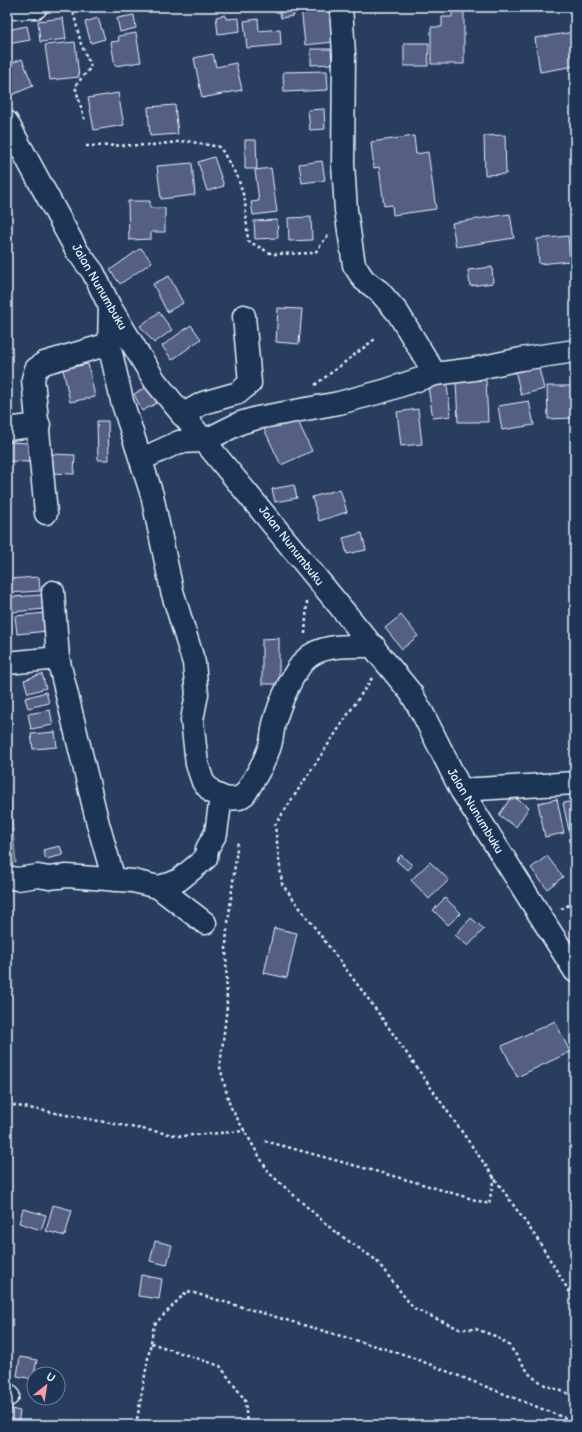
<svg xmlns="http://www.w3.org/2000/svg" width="582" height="1432" font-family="'Balsamiq Sans',sans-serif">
	<rect width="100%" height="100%" fill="#283d60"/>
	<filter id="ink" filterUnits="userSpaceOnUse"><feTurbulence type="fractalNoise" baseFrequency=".025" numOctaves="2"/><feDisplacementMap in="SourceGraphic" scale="8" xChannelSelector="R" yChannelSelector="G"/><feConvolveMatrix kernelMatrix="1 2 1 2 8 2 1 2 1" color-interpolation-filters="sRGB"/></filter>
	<g filter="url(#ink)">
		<path fill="#546e6b" stroke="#9eb0b2" d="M 7,763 L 16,863 L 7,862 Z"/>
		<path fill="#555e84" stroke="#e8f1f8" d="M 292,7 L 294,16 L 281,18 L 279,8 Z
			M 301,7 L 330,7 L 334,42 L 305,45 Z
			M 452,10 L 464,10 L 464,64 L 431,64 L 431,27 L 442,27 L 442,17 L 452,17 Z
			M 134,15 L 136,28 L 120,32 L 117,18 Z
			M 225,15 L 226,19 L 239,18 L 240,31 L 218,34 L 216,17 Z
			M 63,18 L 66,39 L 40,42 L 38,21 Z
			M 98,18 L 105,39 L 91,43 L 85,22 Z
			M 258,19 L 259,31 L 280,29 L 281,45 L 247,48 L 244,21 Z
			M 27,26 L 30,40 L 8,44 L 7,30 Z
			M 574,32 L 575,66 L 540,72 L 535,38 Z
			M 136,33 L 141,62 L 115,66 L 111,42 L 119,41 L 118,36 Z
			M 75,42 L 79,77 L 50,80 L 45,45 Z
			M 404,43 L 429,43 L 428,66 L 404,66 Z
			M 311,49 L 331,49 L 332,64 L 311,65 Z
			M 213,54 L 216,67 L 236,63 L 242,90 L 202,98 L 194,58 Z
			M 22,59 L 33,86 L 9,96 L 7,92 L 7,65 Z
			M 327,71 L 328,90 L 284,92 L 283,72 Z
			M 118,93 L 124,125 L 94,130 L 88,98 Z
			M 175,105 L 178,134 L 150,136 L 148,107 Z
			M 324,109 L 325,129 L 310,130 L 308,110 Z
			M 505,135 L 506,174 L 485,175 L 484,136 Z
			M 414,136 L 416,154 L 428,152 L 436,209 L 393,215 L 392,205 L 384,206 L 379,167 L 374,168 L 371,142 Z
			M 245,140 L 256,140 L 257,169 L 245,169 Z
			M 214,157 L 224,186 L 207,191 L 198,162 Z
			M 7,159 L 11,174 L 7,175 Z
			M 322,161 L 325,180 L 302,183 L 299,164 Z
			M 192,163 L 195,195 L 161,199 L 157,166 Z
			M 271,168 L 277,212 L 253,215 L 251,202 L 259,201 L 255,170 Z
			M 128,201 L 150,201 L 150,208 L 165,208 L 165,232 L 151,232 L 151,239 L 129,240 Z
			M 510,214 L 514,238 L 456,247 L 452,223 Z
			M 311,217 L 312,240 L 289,241 L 288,218 Z
			M 277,220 L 278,238 L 255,239 L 254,221 Z
			M 568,236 L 570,261 L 539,264 L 537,239 Z
			M 141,248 L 152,262 L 120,284 L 110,270 Z
			M 492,267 L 493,283 L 470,286 L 468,270 Z
			M 169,276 L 183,303 L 167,312 L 153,284 Z
			M 278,308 L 302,309 L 299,344 L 276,342 Z
			M 159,312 L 172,330 L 154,343 L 140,326 Z
			M 191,325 L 201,339 L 172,360 L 162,346 Z
			M 88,364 L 95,397 L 70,402 L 63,369 Z
			M 538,364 L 544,389 L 521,395 L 515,370 Z
			M 446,378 L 451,416 L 433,418 L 427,381 Z
			M 486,380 L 488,422 L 458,422 L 456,381 Z
			M 148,386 L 157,403 L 142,411 L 134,394 Z
			M 547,386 L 573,386 L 574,418 L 548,419 Z
			M 529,401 L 534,425 L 502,430 L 498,406 Z
			M 418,409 L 422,444 L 401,446 L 397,412 Z
			M 295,415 L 312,451 L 281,465 L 264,429 Z
			M 97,421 L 108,421 L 109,460 L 98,460 Z
			M 7,442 L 29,443 L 29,462 L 7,461 Z
			M 52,454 L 75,455 L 74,474 L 52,473 Z
			M 294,485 L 297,498 L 275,502 L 272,489 Z
			M 340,489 L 347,512 L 319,521 L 312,497 Z
			M 362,533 L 366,550 L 347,554 L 343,538 Z
			M 39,577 L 40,591 L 7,593 L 7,579 Z
			M 42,595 L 44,609 L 12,612 L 11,597 Z
			M 46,613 L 48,631 L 17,634 L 15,616 Z
			M 401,615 L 418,636 L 402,649 L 385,628 Z
			M 279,638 L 279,684 L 262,684 L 262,639 Z
			M 42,674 L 46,688 L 28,693 L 24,680 Z
			M 46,692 L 49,703 L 28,708 L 25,698 Z
			M 50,710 L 53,725 L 31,729 L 28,714 Z
			M 55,732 L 57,747 L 33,749 L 31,734 Z
			M 512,796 L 529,807 L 516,827 L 499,815 Z
			M 557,799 L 564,833 L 545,837 L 538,803 Z
			M 575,801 L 575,834 L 570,836 L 563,803 Z
			M 60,846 L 63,855 L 46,859 L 43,850 Z
			M 401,855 L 412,865 L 407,870 L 396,860 Z
			M 547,856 L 563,877 L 547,889 L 531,868 Z
			M 430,862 L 449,880 L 429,899 L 411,880 Z
			M 445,898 L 461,913 L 448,925 L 433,910 Z
			M 471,918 L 484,929 L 468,946 L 455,935 Z
			M 274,928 L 297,933 L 287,978 L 264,973 Z
			M 555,1021 L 570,1052 L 517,1077 L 502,1046 Z
			M 53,1205 L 72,1210 L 65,1236 L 46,1231 Z
			M 23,1209 L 46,1215 L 41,1230 L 19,1223 Z
			M 155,1241 L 172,1245 L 167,1265 L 150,1261 Z
			M 141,1275 L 162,1279 L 159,1299 L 138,1296 Z
			M 20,1357 L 37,1360 L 33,1379 L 17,1376 Z
			M 7,1408 L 20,1411 L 18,1425 L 7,1425 Z"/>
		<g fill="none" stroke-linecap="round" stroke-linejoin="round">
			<defs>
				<path id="minor" d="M 341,7 L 344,54 L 343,164 L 346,210 L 354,265 L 364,280 L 379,291 L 398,313 L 435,374
					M 7,8 L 36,7
					M 7,122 L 77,251 L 93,272 L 110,307 L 155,381 L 411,693 L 424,716 L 461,790 L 575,971
					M 110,307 L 109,344 L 122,401 L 152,495 L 172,591 L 194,663 L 197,694 L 192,720 L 197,764 L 203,782 L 213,793 L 227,799 L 239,798 L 245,794 C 253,781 263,766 268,751 C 272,743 272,733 274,724 C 279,705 294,666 311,655 C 328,644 355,646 374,646
					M 182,415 L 203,403 L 238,393 L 250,383 L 244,316
					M 7,429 L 39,425
					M 142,459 L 179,442 L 204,441 L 240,423 L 257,418 L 339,403 L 384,391 L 435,374 L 474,369 L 521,359 L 575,351
					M 46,513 L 33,379 L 36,369 L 44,363 L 109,344
					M 53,592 L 58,658 L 98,824 L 114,880
					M 7,663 L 58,658
					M 461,790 L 575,783
					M 7,877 L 17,879 L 38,876 L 49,878 L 67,876 L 133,881 L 158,887 L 170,884 L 179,880 L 206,858 L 207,849 L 216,833 L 221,797
					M 158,887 L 205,923
					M 7,1395 L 8,1395"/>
			</defs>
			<use href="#minor" stroke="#e8f1f8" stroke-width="25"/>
			<path stroke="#e8f1f8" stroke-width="2.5" stroke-dasharray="3 3" stroke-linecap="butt" d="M 72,7 L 81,44 L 91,67 L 75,86 L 85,121
				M 86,146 L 152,145 L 186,141 L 220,147 L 238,178 L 245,201 L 248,241 L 272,254 L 315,253 L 328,235
				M 315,385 L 375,339
				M 305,634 L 307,602
				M 372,678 L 275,825 L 282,884 L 372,1004 L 538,1240 L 575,1301
				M 561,909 L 575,902
				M 228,923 L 238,840
				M 227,929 L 226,945 L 227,1006 L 220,1067 L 230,1106 L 269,1173 L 334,1231 L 376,1260 L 414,1309 L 460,1329 L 476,1329 L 495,1336 L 509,1345 L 531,1376 L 545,1385 L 575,1396
				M 7,1104 L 180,1136 L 245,1131
				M 265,1141 L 415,1182 L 489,1204 L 494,1176
				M 151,1343 L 220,1366 L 245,1400 L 247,1425
				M 136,1425 L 154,1325 L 187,1291 L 406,1355 L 575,1422"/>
			<use href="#minor" stroke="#1d3557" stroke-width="22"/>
		</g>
	</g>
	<g text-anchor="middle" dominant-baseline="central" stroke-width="3" stroke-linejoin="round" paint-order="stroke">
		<g font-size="12" fill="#e8f1f8" stroke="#1d3557">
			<text transform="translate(99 287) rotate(60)">Jalan Nunumbuku</text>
			<text transform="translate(291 546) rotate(52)">Jalan Nunumbuku</text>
			<text transform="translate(475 811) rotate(59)">Jalan Nunumbuku</text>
		</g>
	</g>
	<rect width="582" height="1432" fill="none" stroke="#1d3557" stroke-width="24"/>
	<rect x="12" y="12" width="558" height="1408" fill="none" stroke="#e8f1f8" stroke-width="1.5" filter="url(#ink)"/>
	<g transform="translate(46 1386) rotate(30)"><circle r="19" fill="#1d3557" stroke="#6e8097"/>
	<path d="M0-3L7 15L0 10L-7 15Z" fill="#ff9aa2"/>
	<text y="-6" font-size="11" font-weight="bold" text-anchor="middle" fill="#e8f1f8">U</text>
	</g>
</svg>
